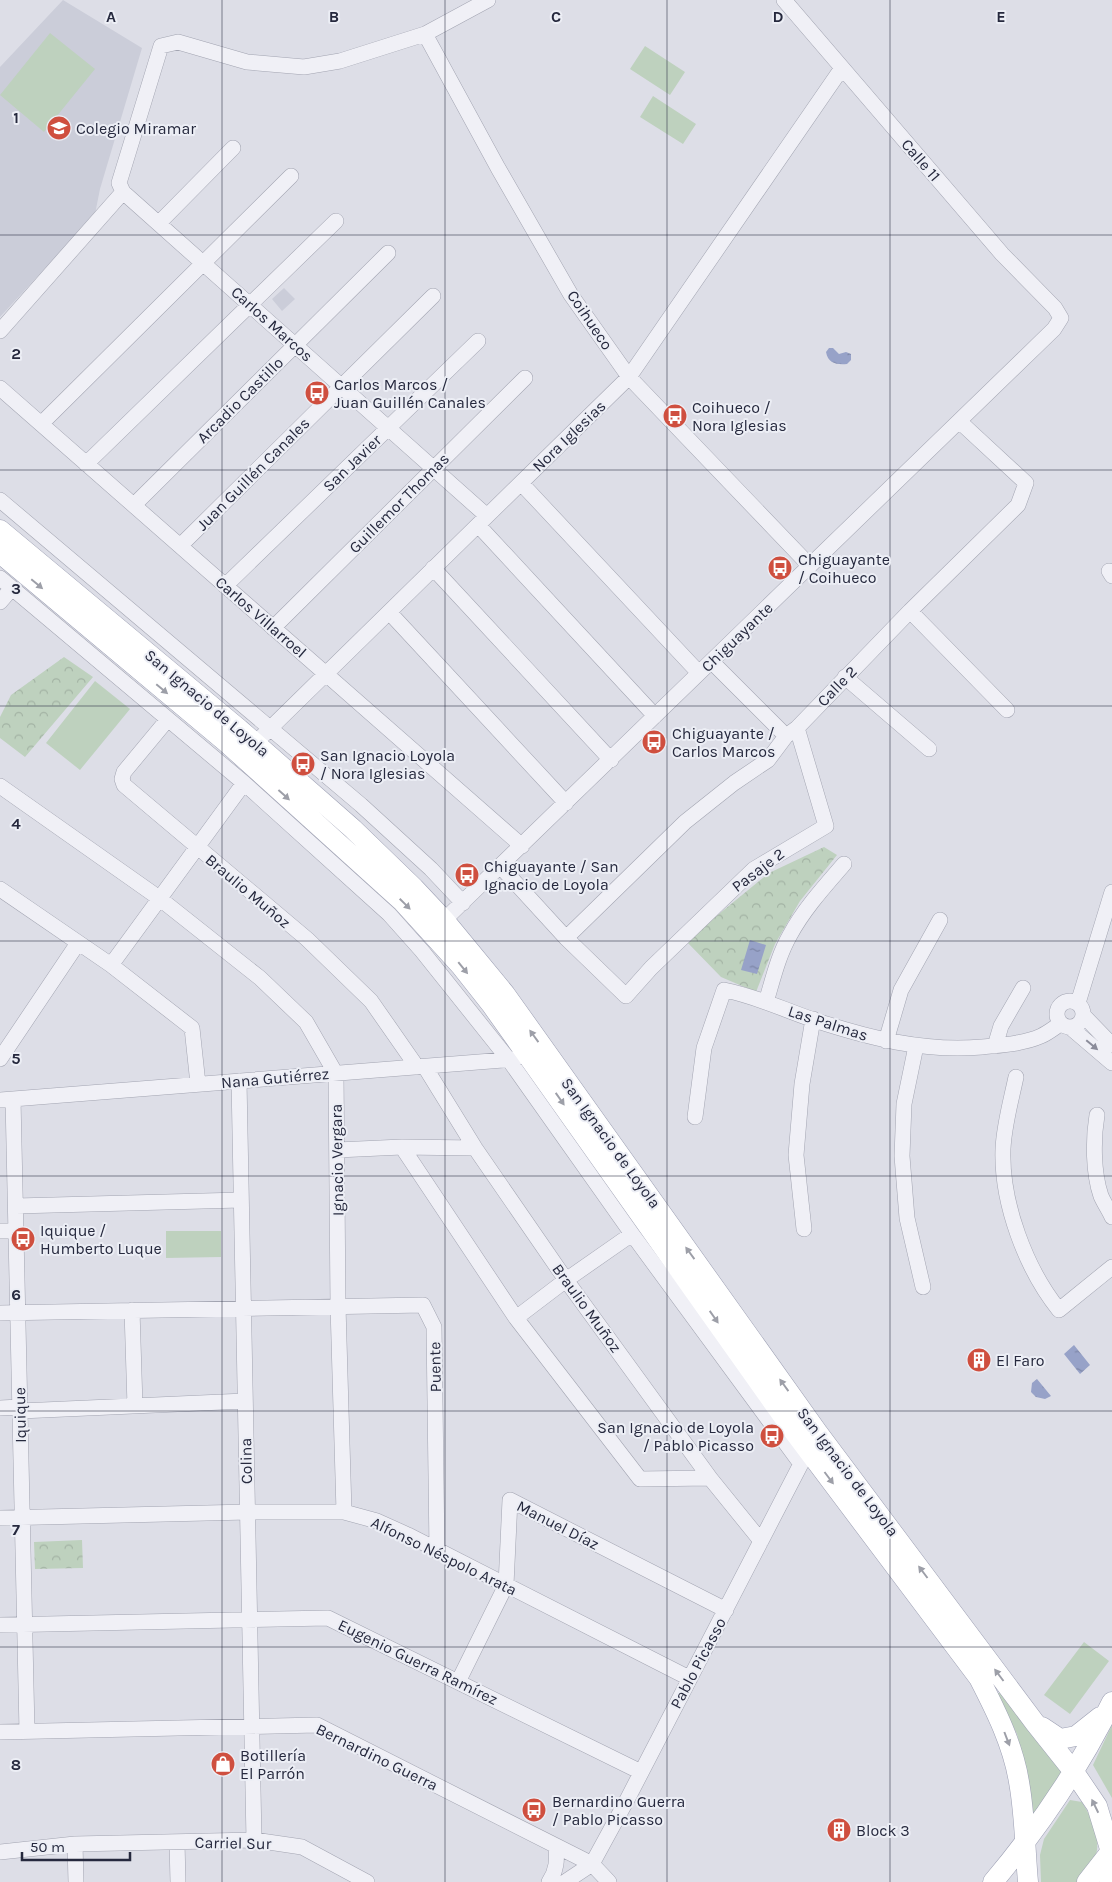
<svg xmlns="http://www.w3.org/2000/svg" width="1112" height="1882" font-family="Karla,sans-serif">
	<defs>
		<pattern id="park-crowns" width="20" height="18" patternUnits="userSpaceOnUse" patternTransform="scale(1.25)"><rect width="20" height="18" fill="#bed1be"/><path d="M2 6a3 3 0 1 1 6 0M12 15a3 3 0 1 1 6 0" fill="none" stroke="#a3b3a4"/></pattern>
		<pattern id="water-ripples" width="26" height="14" patternUnits="userSpaceOnUse" patternTransform="scale(1.25)"><rect width="26" height="14" fill="#97a2c8"/><path d="M2 4q2-2 4 0t4 0M15 11q2-2 4 0t4 0" fill="none" stroke="#7b84a4"/></pattern>
	</defs>
	<rect width="100%" height="100%" fill="#dddee7"/>
	<path fill="#cbcdd9" d="M 63,0 L 142,48 L 100,189 L 95,214 L 0,317 L 0,67 Z
		M 284,288 L 295,299 L 282,311 L 272,299 Z"/>
	<path fill="#bed1be" d="M 50,33 L 95,69 L 44,132 L 0,95 Z
		M 645,46 L 685,72 L 670,95 L 630,69 Z
		M 653,96 L 696,124 L 683,144 L 640,117 Z
		M 95,681 L 130,709 L 80,770 L 46,743 Z
		M 166,1231 L 221,1231 L 221,1257 L 166,1258 Z
		M 1084,1642 L 1109,1661 L 1070,1714 L 1044,1695 Z
		M 996,1693 L 1001,1693 L 1064,1774 L 1033,1817 L 1027,1779 L 1017,1734 Z
		M 1112,1725 L 1112,1798 L 1093,1765 Z
		M 1070,1800 L 1082,1802 C 1094,1822 1103,1841 1093,1865 C 1090,1871 1082,1877 1077,1882 L 1041,1882 L 1040,1855 L 1044,1839 Z"/>
	<path fill="url(#park-crowns)" d="M 64,657 L 93,677 L 25,757 L 0,738 L 0,717 L 11,695 Z
		M 824,847 L 837,855 L 800,901 L 775,944 L 756,992 L 721,977 L 686,941 L 769,873 Z
		M 82,1540 L 83,1568 L 35,1569 L 34,1542 Z"/>
	<path fill="url(#water-ripples)" d="M 829,348 L 833,348 L 839,354 L 846,352 L 851,354 L 851,360 L 847,364 C 836,365 828,363 826,352 Z
		M 750,940 L 766,945 L 757,974 L 741,970 Z
		M 1074,1345 L 1090,1365 L 1080,1374 L 1064,1354 Z
		M 1037,1379 L 1051,1396 L 1045,1399 L 1036,1397 L 1031,1392 L 1032,1383 Z"/>
	<g fill="none" stroke-linecap="round" stroke-linejoin="round">
		<defs>
			<path id="minor" d="M 425,34 L 498,168 L 571,295 L 629,377 L 810,566
				M 159,223 L 233,148
				M 0,331 L 123,192
				M 0,388 L 522,846
				M 41,424 L 291,176
				M 86,464 L 336,221
				M 521,483 L 699,673
				M 0,500 L 361,805 L 431,869 L 463,903
				M 134,505 L 388,253
				M 487,516 L 123,192 L 119,183 L 161,46 L 178,42 L 247,62 L 304,67 L 340,61 L 425,34 L 488,0
				M 478,525 L 655,716
				M 180,546 L 433,296
				M 433,568 L 611,760
				M 1109,571 L 1112,576
				M 0,578 L 244,783 L 389,914 L 422,951 L 509,1060 L 632,1234 L 801,1464
				M 225,586 L 478,341
				M 0,602 L 12,588
				M 910,611 L 1007,710
				M 389,612 L 566,803
				M 273,628 L 525,378
				M 712,662 L 786,736
				M 845,677 L 929,749
				M 168,719 L 124,772 L 122,779 L 124,785 L 307,939 L 371,1001 L 417,1067
				M 247,751 L 629,377 L 842,68
				M 0,786 L 159,898 L 260,978 L 306,1022 L 336,1074 L 338,1306 L 344,1512
				M 501,867 L 566,938 L 626,996 L 651,968 L 754,869 L 826,826 L 797,728
				M 0,889 L 111,965 L 192,1028 L 198,1084
				M 438,926 L 1054,329 L 1061,318 L 1055,308 L 1002,254 L 784,0
				M 566,938 L 685,822 L 734,783 L 768,760 L 786,736 L 797,728 L 910,611 L 1018,505 L 1026,483 L 959,421
				M 111,965 L 244,783
				M1057 1014a13 13 0 1 1 26 0a13 13 0 1 1-26 0Z
				M 766,1002 C 773,979 778,956 790,935 C 804,909 825,886 844,864
				M 1078,1003 L 1112,892
				M 1084,1016 L 1112,1045
				M 1071,1028 L 1112,1063
				M 886,1041 L 901,990 L 940,920
				M 916,1046 L 904,1104 L 902,1156 L 907,1218 L 923,1287
				M 995,1046 L 1001,1026 L 1023,988
				M 0,1059 L 78,943
				M 425,1067 L 475,1148 L 566,1280 L 710,1478 L 761,1541
				M 1016,1077 C 1011,1101 1004,1125 1003,1149 C 1001,1203 1026,1269 1059,1310 L 1112,1267
				M 239,1081 L 254,1840
				M 13,1099 L 27,1731
				M 0,1100 L 516,1059
				M 1097,1115 C 1093,1139 1093,1173 1101,1196 C 1104,1203 1109,1210 1112,1217
				M 695,1117 L 704,1048 L 724,990 C 756,996 784,1010 814,1020 C 869,1038 923,1052 982,1047 C 1001,1045 1023,1044 1041,1036 C 1048,1033 1054,1028 1060,1024
				M 402,1147 L 516,1318 L 640,1479 L 710,1478
				M 337,1150 L 402,1147 L 475,1148
				M 16,1206 L 241,1200
				M 804,1229 L 796,1155 L 802,1084 L 813,1019
				M 0,1231 L 16,1231
				M 132,1310 L 135,1406
				M 0,1313 L 423,1305 L 434,1327 L 437,1551
				M 516,1318 L 566,1280 L 632,1234
				M 0,1408 L 20,1407
				M 20,1411 L 245,1401
				M 0,1518 L 248,1512 L 344,1512 L 377,1521 L 408,1535 L 689,1678
				M 0,1625 L 328,1618 L 641,1772
				M 458,1682 L 506,1585 L 510,1500 L 726,1610
				M 0,1732 L 317,1725 L 592,1864 L 609,1882
				M 177,1842 L 178,1882
				M 75,1844 L 76,1882
				M 0,1852 L 75,1844 L 254,1840 L 302,1847 L 367,1882
				M 549,1882 C 557,1870 557,1860 556,1847
				M 565,1882 L 592,1864 L 628,1798 L 805,1456"/>
			<path id="major" d="M 0,530 L 239,729 L 353,829 L 414,888 L 445,921 L 505,994 L 818,1433 L 1035,1723 L 1074,1772 L 1097,1806 L 1111,1852 L 1110,1882
				M 0,553 L 226,742 L 402,901 L 461,966 L 491,1004 L 795,1433 L 979,1678 C 996,1711 1013,1745 1019,1782 C 1025,1815 1025,1849 1028,1882
				M 1042,1727 L 1060,1739 L 1076,1736 L 1100,1717
				M 993,1882 C 1041,1825 1079,1769 1112,1702
				M 1087,1882 L 1112,1850"/>
		</defs>
		<use href="#minor" stroke="#a2a4b1" stroke-width="16"/>
		<use href="#major" stroke="#9c9fb3" stroke-width="21"/>
		<use href="#minor" stroke="#f0f0f6" stroke-width="15"/>
		<use href="#major" stroke="#fff" stroke-width="20"/>
	</g>
	<defs><path id="oneway-solid" d="M-6-.8H1V-3.2L6.5 0L1 3.2V.8H-6Z" transform="scale(1.25)"/></defs>
	<g fill="#9d9fa8">
		<use href="#oneway-solid" transform="translate(37 584) rotate(40)"/>
		<use href="#oneway-solid" transform="translate(162 689) rotate(40)"/>
		<use href="#oneway-solid" transform="translate(284 795) rotate(42)"/>
		<use href="#oneway-solid" transform="translate(405 904) rotate(45)"/>
		<use href="#oneway-solid" transform="translate(463 968) rotate(51)"/>
		<use href="#oneway-solid" transform="translate(534 1036) rotate(-126)"/>
		<use href="#oneway-solid" transform="translate(560 1099) rotate(55)"/>
		<use href="#oneway-solid" transform="translate(690 1253) rotate(-126)"/>
		<use href="#oneway-solid" transform="translate(714 1317) rotate(55)"/>
		<use href="#oneway-solid" transform="translate(784 1385) rotate(-126)"/>
		<use href="#oneway-solid" transform="translate(829 1478) rotate(53)"/>
		<use href="#oneway-solid" transform="translate(923 1572) rotate(-127)"/>
		<use href="#oneway-solid" transform="translate(999 1675) rotate(-127)"/>
		<use href="#oneway-solid" transform="translate(1007 1739) rotate(69)"/>
		<use href="#oneway-solid" transform="translate(1095 1806) rotate(-116)"/>
	</g>
	<use fill="#8b8c9a" href="#oneway-solid" transform="translate(1092 1045) rotate(40)"/>
	<path fill="none" stroke="#26293e" stroke-width="1" stroke-opacity="0.55" d="M 222,0 L 222,1882M 445,0 L 445,1882M 667,0 L 667,1882M 890,0 L 890,1882M 0,235 L 1112,235M 0,470 L 1112,470M 0,706 L 1112,706M 0,941 L 1112,941M 0,1176 L 1112,1176M 0,1411 L 1112,1411M 0,1647 L 1112,1647"/>
	<defs>
		<symbol id="school-disc" viewBox="-11 -11 22 22"><circle r="9.5" fill="#cf4f3f" stroke="#eceef5"/><path d="M0-5L7-2L0 1L-7-2ZM-4 1L0 2.5L4 1V4Q0 6-4 4Z" fill="#fff"/></symbol>
		<symbol id="bus-disc" viewBox="-11 -11 22 22"><circle r="9.5" fill="#cf4f3f" stroke="#eceef5"/><path d="M-5-6H5V4H4V6H2V4H-2V6H-4V4H-5ZM-3.5-4V0h7V-4ZM-3.5 1.2v1.5H-2V1.2ZM2 1.2v1.5H3.5V1.2Z" fill="#fff"/></symbol>
		<symbol id="building-disc" viewBox="-11 -11 22 22"><circle r="9.5" fill="#cf4f3f" stroke="#eceef5"/><path d="M-4-6H4V6H1V3H-1V6H-4ZM-2.5-4.3h1.7v1.8h-1.7ZM.8-4.3h1.7v1.8H.8ZM-2.5-1h1.7V.8h-1.7ZM.8-1h1.7V.8H.8Z" fill="#fff"/></symbol>
		<symbol id="shop-disc" viewBox="-11 -11 22 22"><circle r="9.5" fill="#cf4f3f" stroke="#eceef5"/><path d="M-5-2.5h2.3a2.7 3.5 0 0 1 5.4 0H5L5.5 6h-11ZM-1.5-2.5h3a1.5 2.3 0 0 0-3 0Z" fill="#fff"/></symbol>
	</defs>
	<g fill-rule="evenodd">
		<use href="#school-disc" x="45" y="114" width="28" height="28"/>
		<use href="#bus-disc" x="303" y="379" width="28" height="28"/>
		<use href="#bus-disc" x="661" y="402" width="28" height="28"/>
		<use href="#bus-disc" x="766" y="554" width="28" height="28"/>
		<use href="#bus-disc" x="640" y="728" width="28" height="28"/>
		<use href="#bus-disc" x="289" y="750" width="28" height="28"/>
		<use href="#bus-disc" x="453" y="861" width="28" height="28"/>
		<use href="#bus-disc" x="9" y="1225" width="28" height="28"/>
		<use href="#building-disc" x="965" y="1346" width="28" height="28"/>
		<use href="#bus-disc" x="758" y="1422" width="28" height="28"/>
		<use href="#shop-disc" x="209" y="1750" width="28" height="28"/>
		<use href="#bus-disc" x="520" y="1796" width="28" height="28"/>
		<use href="#building-disc" x="825" y="1816" width="28" height="28"/>
	</g>
	<g text-anchor="middle" dominant-baseline="central" stroke-width="4" stroke-linejoin="round" paint-order="stroke">
		<g font-size="16" fill="#26293e" stroke="#eceef5" text-anchor="start">
			<text x="76" y="128">Colegio Miramar</text>
			<text x="334" y="384">Carlos Marcos /<tspan x="334" dy="18">Juan Guillén Canales</tspan></text>
			<text x="692" y="407">Coihueco /<tspan x="692" dy="18">Nora Iglesias</tspan></text>
			<text x="798" y="559">Chiguayante<tspan x="798" dy="18">/ Coihueco</tspan></text>
			<text x="672" y="733">Chiguayante /<tspan x="672" dy="18">Carlos Marcos</tspan></text>
			<text x="320" y="755">San Ignacio Loyola<tspan x="320" dy="18">/ Nora Iglesias</tspan></text>
			<text x="484" y="866">Chiguayante / San<tspan x="484" dy="18">Ignacio de Loyola</tspan></text>
			<text x="40" y="1230">Iquique /<tspan x="40" dy="18">Humberto Luque</tspan></text>
			<text x="996" y="1360">El Faro</text>
			<text x="754" y="1427" text-anchor="end">San Ignacio de Loyola<tspan x="754" dy="18">/ Pablo Picasso</tspan></text>
			<text x="240" y="1755">Botillería<tspan x="240" dy="18">El Parrón</tspan></text>
			<text x="552" y="1801">Bernardino Guerra<tspan x="552" dy="18">/ Pablo Picasso</tspan></text>
			<text x="856" y="1830">Block 3</text>
		</g>
		<g font-size="16" fill="#26293e" stroke="#eceef5">
			<text transform="translate(921 160) rotate(49)">Calle 11</text>
			<text transform="translate(590 320) rotate(56)">Coihueco</text>
			<text transform="translate(272 324) rotate(42)">Carlos Marcos</text>
			<text transform="translate(240 400) rotate(-45)">Arcadio Castillo</text>
			<text transform="translate(569 436) rotate(-44)">Nora Iglesias</text>
			<text transform="translate(352 463) rotate(-44)">San Javier</text>
			<text transform="translate(253 474) rotate(-45)">Juan Guillén Canales</text>
			<text transform="translate(399 503) rotate(-45)">Guillemor Thomas</text>
			<text transform="translate(261 617) rotate(41)">Carlos Villarroel</text>
			<text transform="translate(737 637) rotate(-44)">Chiguayante</text>
			<text transform="translate(837 686) rotate(-46)">Calle 2</text>
			<text transform="translate(207 703) rotate(40)">San Ignacio de Loyola</text>
			<text transform="translate(758 870) rotate(-37)">Pasaje 2</text>
			<text transform="translate(248 891) rotate(40)">Braulio Muñoz</text>
			<text transform="translate(828 1023) rotate(18)">Las Palmas</text>
			<text transform="translate(275 1078) rotate(-5)">Nana Gutiérrez</text>
			<text transform="translate(611 1143) rotate(54)">San Ignacio de Loyola</text>
			<text transform="translate(337 1160) rotate(-91)">Ignacio Vergara</text>
			<text transform="translate(587 1308) rotate(54)">Braulio Muñoz</text>
			<text transform="translate(435 1367) rotate(-91)">Puente</text>
			<text transform="translate(20 1415) rotate(-91)">Iquique</text>
			<text transform="translate(246 1461) rotate(-91)">Colina</text>
			<text transform="translate(848 1472) rotate(53)">San Ignacio de Loyola</text>
			<text transform="translate(558 1525) rotate(27)">Manuel Díaz</text>
			<text transform="translate(444 1556) rotate(26)">Alfonso Néspolo Arata</text>
			<text transform="translate(418 1662) rotate(26)">Eugenio Guerra Ramírez</text>
			<text transform="translate(698 1663) rotate(-62)">Pablo Picasso</text>
			<text transform="translate(377 1757) rotate(26)">Bernardino Guerra</text>
			<text transform="translate(233 1843) rotate(1)">Carriel Sur</text>
		</g>
	</g>
	<g font-size="16" text-anchor="middle" font-weight="bold" fill="#26293e" stroke="#eceef5" stroke-width="4" stroke-linejoin="round" paint-order="stroke">
		<text x="111" y="22">A</text>
		<text x="334" y="22">B</text>
		<text x="556" y="22">C</text>
		<text x="778" y="22">D</text>
		<text x="1001" y="22">E</text>
		<text x="16" y="123">1</text>
		<text x="16" y="359">2</text>
		<text x="16" y="594">3</text>
		<text x="16" y="829">4</text>
		<text x="16" y="1064">5</text>
		<text x="16" y="1300">6</text>
		<text x="16" y="1535">7</text>
		<text x="16" y="1770">8</text>
	</g>
	<path d="M22 1852v8h108v-8" fill="none" stroke="#26293e" stroke-width="2.5"/>
	<text x="30" y="1852" font-size="15" fill="#26293e" stroke="#eceef5" stroke-width="4" paint-order="stroke">50 m</text>
</svg>
